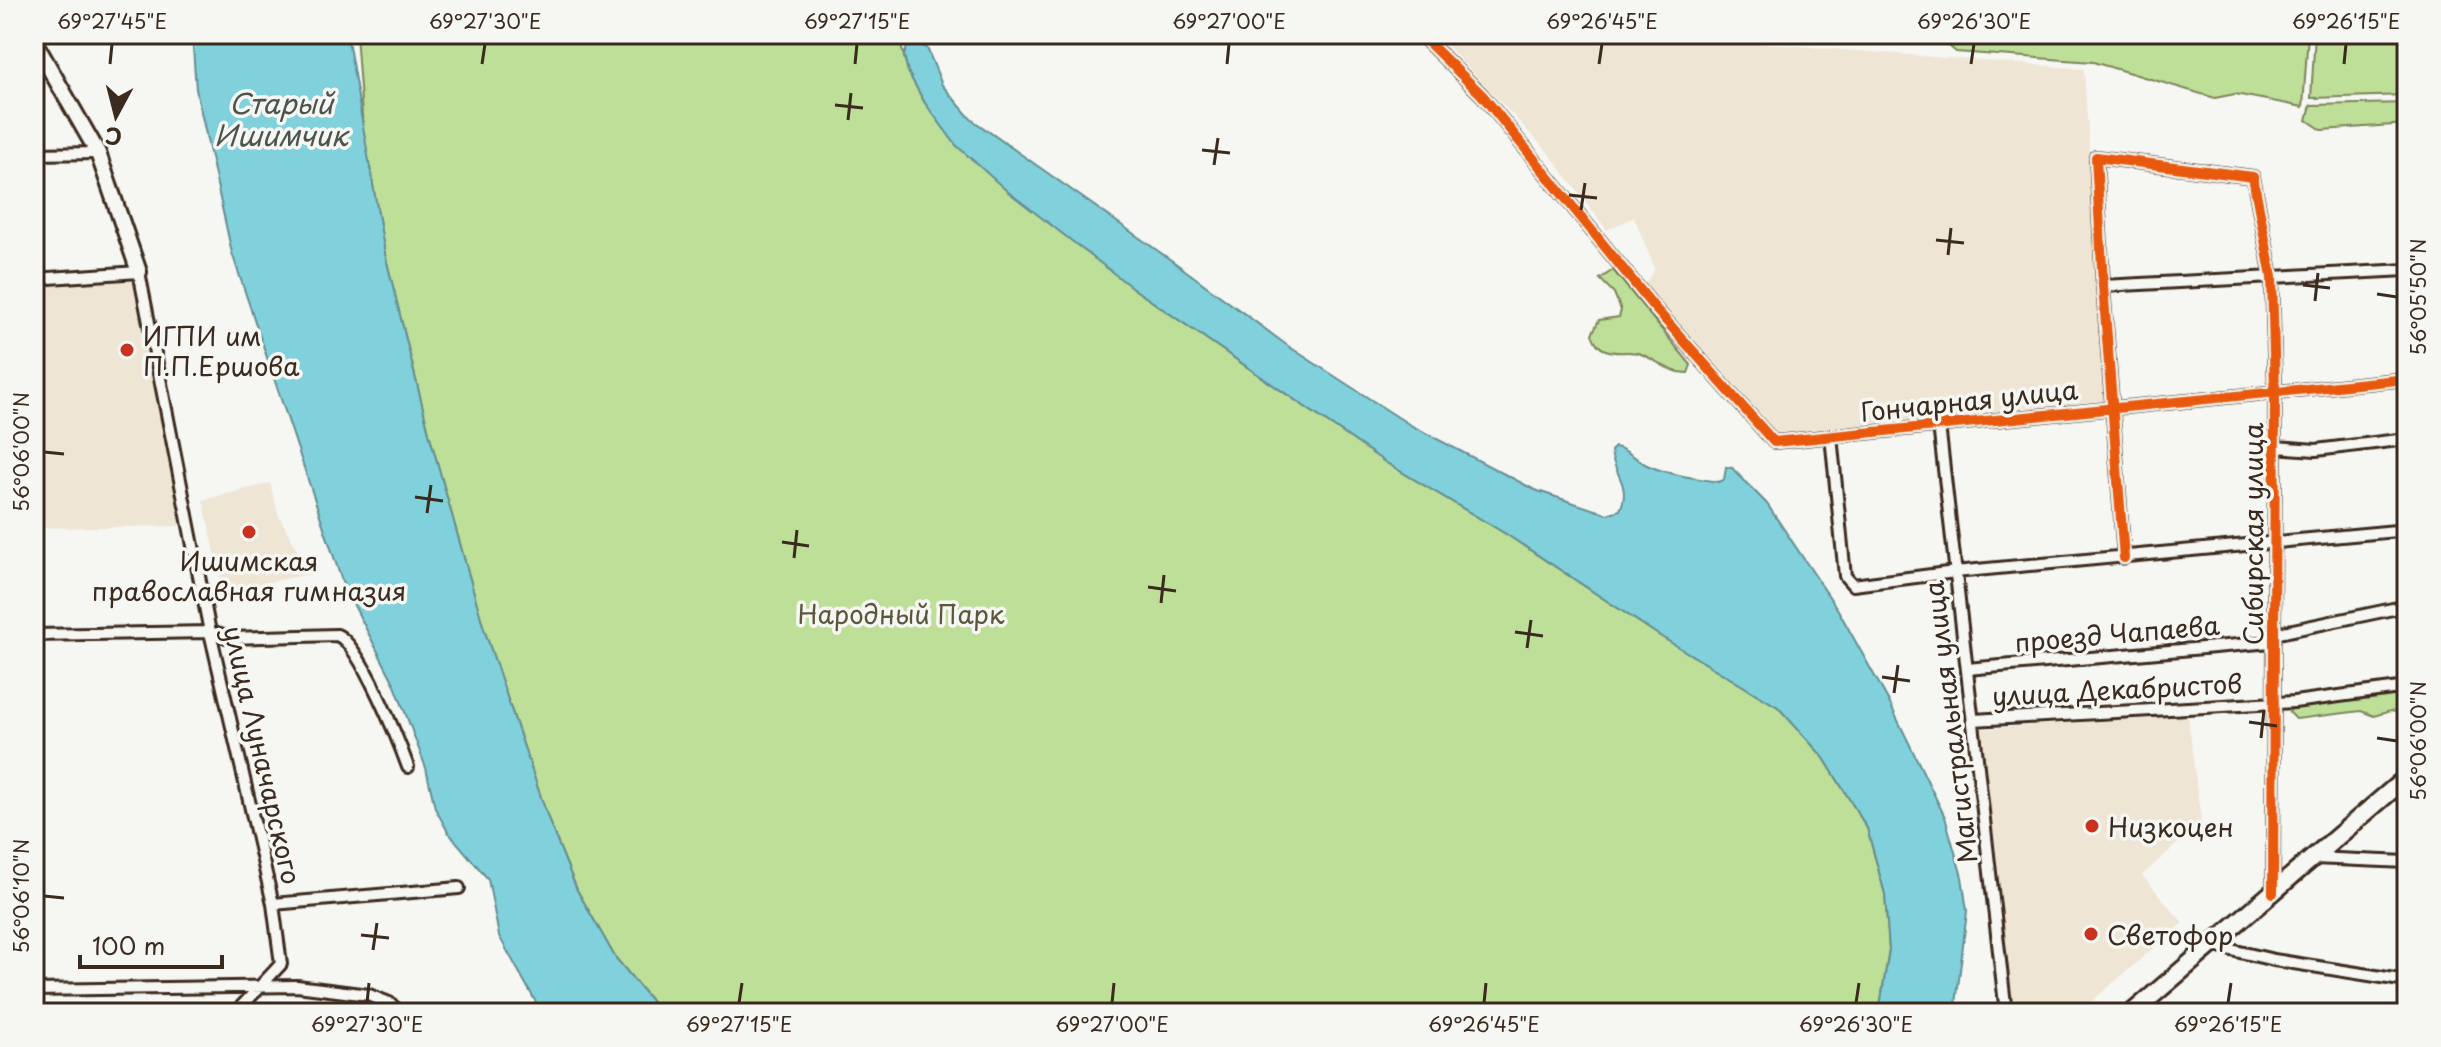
<svg xmlns="http://www.w3.org/2000/svg" width="2441" height="1047" font-family="'Playpen Sans',sans-serif">
	<rect width="100%" height="100%" fill="#f6f6f2"/>
	<filter id="ink" filterUnits="userSpaceOnUse"><feTurbulence type="fractalNoise" baseFrequency=".0125" numOctaves="2"/><feDisplacementMap in="SourceGraphic" scale="16" xChannelSelector="R" yChannelSelector="G"/><feConvolveMatrix kernelMatrix="1 2 1 2 8 2 1 2 1" color-interpolation-filters="sRGB"/></filter>
	<g filter="url(#ink)">
		<path fill="#eee5d4" d="M 1436,34 L 1649,34 L 2084,69 L 2105,400 L 1778,433 L 1645,284 L 1655,269 L 1634,217 L 1607,230 L 1548,152 Z
			M 135,277 L 182,526 L 34,528 L 34,283 Z
			M 270,483 L 278,514 L 310,574 L 224,591 L 203,500 Z
			M 2188,716 L 2201,823 L 2142,875 L 2183,923 L 2078,1013 L 2012,1013 L 1981,729 Z"/>
		<path fill="#bddf98" stroke="#7c845b" stroke-width="2" d="M 356,34 L 898,34 L 908,72 L 925,103 L 1134,289 L 1385,462 L 1506,534 L 1660,636 L 1778,707 L 1824,758 L 1867,828 L 1885,894 L 1889,950 L 1879,1013 L 661,1013 L 615,957 L 577,890 L 550,824 L 484,629 L 430,437 L 385,254 L 363,129 Z
			M 1935,34 L 2308,34 L 2303,107 L 2235,94 L 2215,98 L 2093,62 L 1956,52 Z
			M 2315,34 L 2407,34 L 2407,95 L 2311,98 Z
			M 2407,103 L 2407,124 L 2322,130 L 2307,120 L 2311,105 Z
			M 1613,270 L 1691,365 L 1688,373 C 1668,373 1659,361 1641,354 C 1630,350 1619,354 1609,351 C 1599,349 1595,342 1592,334 L 1599,320 L 1619,317 L 1621,310 L 1614,293 L 1600,279 Z
			M 2407,693 L 2407,709 L 2402,713 L 2390,711 L 2374,716 L 2361,711 L 2296,719 L 2289,712 L 2293,707 Z"/>
		<path fill="#81d1dd" stroke="#658e91" stroke-width="2" d="M 192,34 L 347,34 L 385,254 L 430,437 L 484,629 L 550,824 L 577,890 L 615,957 L 661,1013 L 542,1013 L 499,936 L 488,879 L 448,832 L 435,808 L 426,768 L 394,683 L 343,584 L 232,253 L 196,89 Z
			M 916,43 L 927,48 L 942,85 L 971,119 L 1178,265 L 1288,346 L 1410,425 L 1535,490 L 1607,514 L 1620,510 C 1632,484 1613,474 1611,451 L 1615,447 C 1628,449 1637,461 1649,466 C 1671,475 1694,478 1718,482 L 1724,480 L 1726,467 L 1732,468 L 1767,504 L 1838,610 L 1888,700 L 1945,817 L 1962,877 L 1967,911 L 1955,1013 L 1879,1013 L 1889,950 L 1885,894 L 1867,828 L 1824,758 L 1778,707 L 1660,636 L 1506,534 L 1385,462 L 1134,289 L 1007,191 L 956,145 L 925,103 L 908,72 L 904,55 L 908,45 Z"/>
		<g fill="none" stroke-linecap="round" stroke-linejoin="round">
			<defs>
				<path id="street" d="M 1420,34 L 1482,95 L 1653,306 L 1774,442 L 2407,379
					M 34,154 L 98,153
					M 34,279 L 139,272 L 210,632 L 273,904 L 281,964 L 241,1007 L 239,1013
					M 2103,286 L 2407,270
					M 1939,425 L 2006,1013
					M 1831,436 L 1845,576 L 1853,585 L 1955,572 L 2407,530
					M 2275,447 L 2316,450 L 2407,439
					M 2124,558 L 2103,286 L 2096,157 L 2253,177 L 2272,277 L 2275,391 L 2273,893
					M 34,635 L 210,632 L 230,638 L 337,635 C 360,644 399,742 408,767
					M 1967,669 L 2271,642 L 2274,634 L 2407,606
					M 1973,720 L 2294,702 L 2407,687
					M 2313,858 L 2407,862
					M 273,904 L 459,888
					M 2210,945 L 2274,960 L 2407,981
					M 34,990 L 297,986 L 369,995 L 389,1003 L 401,1013"/>
				<path id="secondary" d="M 34,41 L 98,153 L 139,272"/>
				<path id="primary" d="M 2132,1013 L 2407,777"/>
			</defs>
			<use href="#street" stroke="#3b2a1e" stroke-width="16"/>
			<use href="#secondary" stroke="#3b2a1e" stroke-width="20"/>
			<use href="#primary" stroke="#3b2a1e" stroke-width="22"/>
			<use href="#street" stroke="#f6f6f2" stroke-width="10"/>
			<use href="#secondary" stroke="#f6f6f2" stroke-width="14"/>
			<use href="#primary" stroke="#f6f6f2" stroke-width="16"/>
			<defs>
				<path id="cycleway" d="M 1420,34 L 1482,95 L 1653,306 L 1774,442 L 2407,379
					M 2124,558 L 2103,286 L 2096,157 L 2253,177 L 2272,277 L 2275,391 L 2273,893"/>
			</defs>
			<use href="#cycleway" stroke="#f6f6f2" stroke-width="15"/>
			<use href="#cycleway" stroke="#e8590c" stroke-width="10"/>
		</g>
	</g>
	<path fill="none" stroke="#3b2a1e" stroke-width="3" d="M 110,64 L 112,44M 482,64 L 485,44M 855,64 L 857,44M 1227,64 L 1229,44M 1599,64 L 1602,44M 1971,64 L 1974,44M 2344,64 L 2346,44M 835,105 L 863,108M 848,120 L 851,93M 1202,150 L 1230,153M 1214,165 L 1218,138M 1569,195 L 1597,198M 1581,210 L 1585,183M 1936,240 L 1964,243M 1948,255 L 1951,228M 2303,285 L 2330,288M 2377,294 L 2397,297M 2315,301 L 2318,273M 44,452 L 64,454M 415,497 L 443,501M 427,513 L 431,485M 782,542 L 809,546M 794,558 L 797,530M 1148,587 L 1176,591M 1161,603 L 1164,575M 1515,632 L 1543,636M 1527,648 L 1531,620M 1882,677 L 1910,681M 1894,693 L 1898,665M 2249,722 L 2277,726M 2261,738 L 2264,710M 2377,738 L 2397,741M 44,896 L 64,898M 361,935 L 389,938M 373,950 L 377,923M 367,1003 L 369,983M 739,1003 L 742,983M 1112,1003 L 1114,983M 1484,1003 L 1486,983M 1856,1003 L 1859,983M 2228,1003 L 2231,983"/>
	<g fill="#c8321e" stroke="#f6f6f2" stroke-width="3">
		<circle cx="127" cy="350" r="8"/>
		<circle cx="249" cy="532" r="8"/>
		<circle cx="2092" cy="826" r="8"/>
		<circle cx="2091" cy="934" r="8"/>
	</g>
	<g text-anchor="middle" dominant-baseline="central" stroke-width="7" stroke-linejoin="round" paint-order="stroke">
		<g font-size="26" fill="#3b2a1e" stroke="#f6f6f2" text-anchor="start">
			<text x="143" y="335">ИГПИ им<tspan x="143" dy="30">П.П.Ершова</tspan></text>
			<text x="249" y="560" text-anchor="middle">Ишимская<tspan x="249" dy="30">православная гимназия</tspan></text>
			<text x="2108" y="826">Низкоцен</text>
			<text x="2107" y="934">Светофор</text>
		</g>
		<g font-size="26" fill="#3b2a1e" stroke="#f6f6f2">
			<text transform="translate(1969 400) rotate(-6)">Гончарная улица</text>
			<text transform="translate(2252 534) rotate(-90)">Сибирская улица</text>
			<text transform="translate(2117 633) rotate(-5)">проезд Чапаева</text>
			<text transform="translate(2117 689) rotate(-3)">улица Декабристов</text>
			<text transform="translate(1950 722) rotate(-97)">Магистральная улица</text>
			<text transform="translate(263 755) rotate(77)">улица Луначарского</text>
		</g>
		<g font-size="26" fill="#5c573c" stroke="#f6f6f2">
			<text x="901" y="613">Народный Парк</text>
		</g>
		<g font-size="28" font-style="italic" fill="#4c544e" stroke="#f6f6f2">
			<text x="281" y="102">Старый<tspan x="281" dy="32">Ишимчик</tspan></text>
		</g>
	</g>
	<rect width="2441" height="1047" fill="none" stroke="#f6f6f2" stroke-width="88"/>
	<g transform="translate(116 116) rotate(187)" stroke="#f6f6f2" stroke-width="6" paint-order="stroke">
	<path d="M0-6L14 30L0 20L-14 30Z" fill="#3b2a1e"/>
	<text y="-12" font-size="22" font-weight="bold" text-anchor="middle" fill="#3b2a1e">С</text>
	</g>
	<path d="M80 955v12h142v-12" fill="none" stroke="#3b2a1e" stroke-width="4"/>
	<text x="92" y="955" font-size="24" fill="#3b2a1e" stroke="#f6f6f2" stroke-width="6" paint-order="stroke">100 m</text>
	<rect x="44" y="44" width="2353" height="959" fill="none" stroke="#3b2a1e" stroke-width="3"/>
	<g font-size="20" text-anchor="middle" fill="#3b2a1e">
		<text x="112" y="29">69°27'45"E</text>
		<text x="485" y="29">69°27'30"E</text>
		<text x="857" y="29">69°27'15"E</text>
		<text x="1229" y="29">69°27'00"E</text>
		<text x="1602" y="29">69°26'45"E</text>
		<text x="1974" y="29">69°26'30"E</text>
		<text x="2346" y="29">69°26'15"E</text>
		<text transform="translate(2419 297) rotate(-90)" y="7">56°05'50"N</text>
		<text transform="translate(22 452) rotate(-90)" y="7">56°06'00"N</text>
		<text transform="translate(2419 741) rotate(-90)" y="7">56°06'00"N</text>
		<text transform="translate(22 896) rotate(-90)" y="7">56°06'10"N</text>
		<text x="367" y="1032">69°27'30"E</text>
		<text x="739" y="1032">69°27'15"E</text>
		<text x="1112" y="1032">69°27'00"E</text>
		<text x="1484" y="1032">69°26'45"E</text>
		<text x="1856" y="1032">69°26'30"E</text>
		<text x="2228" y="1032">69°26'15"E</text>
	</g>
</svg>
